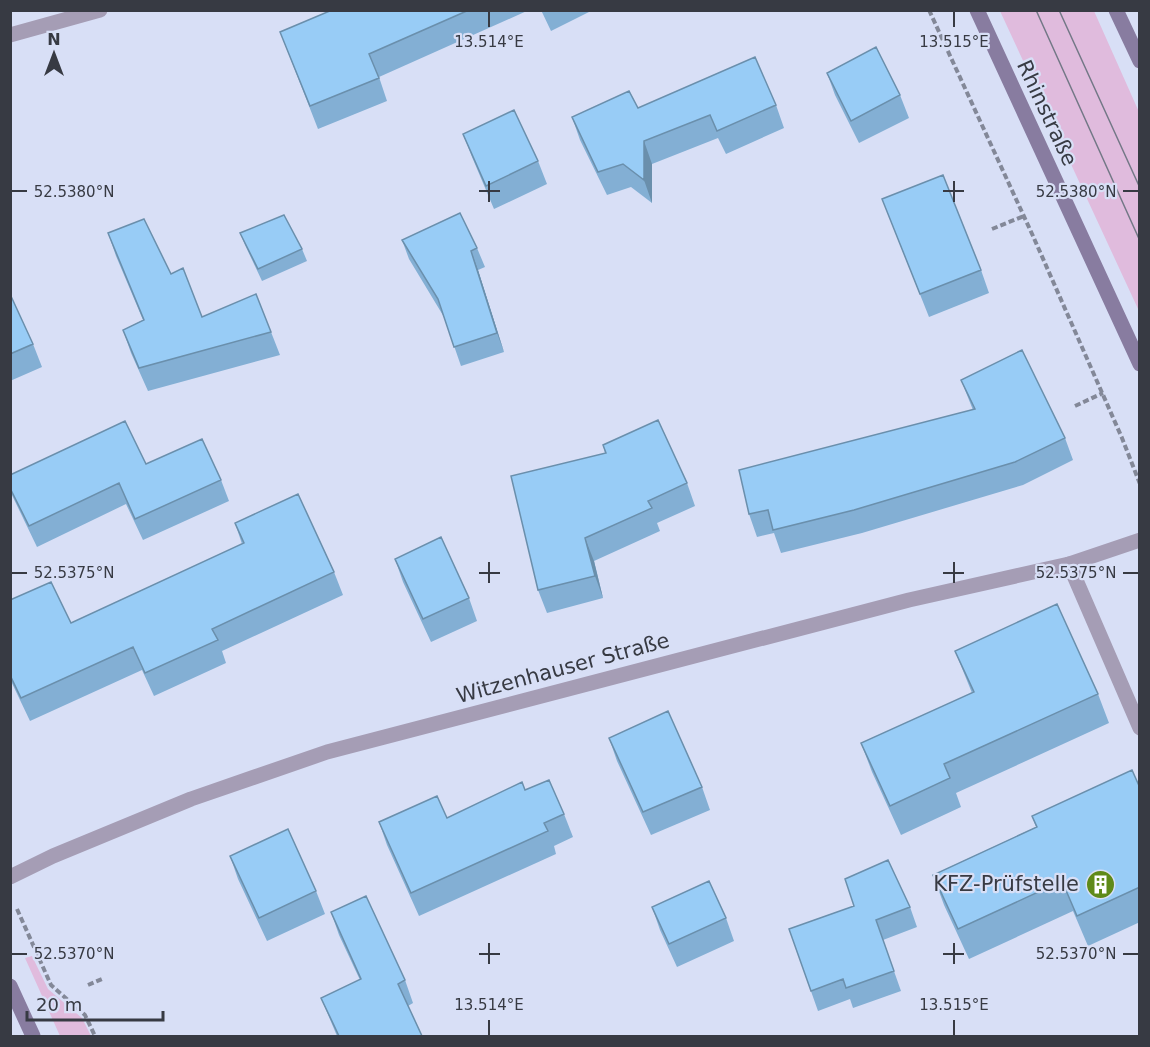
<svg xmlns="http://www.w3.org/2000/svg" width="1150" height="1047" font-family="'DejaVu Sans',sans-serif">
	<rect width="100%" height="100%" fill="#d8dff6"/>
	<path fill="#e0bbdd" d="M 1000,11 L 1094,11 L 1139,112 L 1139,311 Z
		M 32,956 L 48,989 L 82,1018 L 91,1036 L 60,1036 L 25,958 Z"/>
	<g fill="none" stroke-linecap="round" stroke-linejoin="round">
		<path stroke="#838898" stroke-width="4" stroke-dasharray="6 3" stroke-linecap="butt" d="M 929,10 L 1033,236 L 1122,438 L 1140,484
			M 992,229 L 1024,216
			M 1075,406 L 1103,393
			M 17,909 L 51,985 L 85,1015 L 95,1036
			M 88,985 L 102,979"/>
		<path stroke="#a59db5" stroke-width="15" d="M 1069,564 L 1140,728"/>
		<path stroke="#a59db5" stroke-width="15" d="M 10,35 L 100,10
			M 10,877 L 53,856 L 191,799 L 327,752 L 909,600 L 1069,564 L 1140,540"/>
		<path stroke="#887ca0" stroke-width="15" d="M 977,10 L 1140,364
			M 1116,10 L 1140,61
			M 10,986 L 33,1036"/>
		<path stroke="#737886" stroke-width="1.5" d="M 1036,10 L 1140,241
			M 1059,10 L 1140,188"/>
	</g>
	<path fill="#83afd4" d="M 332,10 L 529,10 L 379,77 L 387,101 L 318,129 L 280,32 Z
		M 541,10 L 593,10 L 551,31 Z
		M 827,73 L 900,95 L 909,118 L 859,143 L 835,95 Z
		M 776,105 L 784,128 L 726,154 L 718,138 L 652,164 L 652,203 L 631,187 L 607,195 L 580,140 L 572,117 L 638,108 Z
		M 463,134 L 538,161 L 547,184 L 494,209 L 472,157 Z
		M 882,199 L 981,270 L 989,293 L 929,317 Z
		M 108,233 L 171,274 L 202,317 L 271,332 L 280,355 L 148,391 L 131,353 L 123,330 L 143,320 L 116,256 Z
		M 240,233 L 302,249 L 307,261 L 262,281 L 245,245 Z
		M 402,240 L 477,248 L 485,267 L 478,270 L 504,352 L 461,366 L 444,317 L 409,259 Z
		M 10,294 L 33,344 L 42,367 L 10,381 Z
		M 961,380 L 1065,438 L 1073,460 L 1023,485 L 862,533 L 781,553 L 774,533 L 757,537 L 749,514 L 973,410 Z
		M 603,445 L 687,483 L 695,506 L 657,523 L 660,531 L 594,561 L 603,598 L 547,613 L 538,590 L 605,453 Z
		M 146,464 L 221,480 L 229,501 L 143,540 L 126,504 L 37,547 L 10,491 L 10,475 Z
		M 235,523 L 334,572 L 343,595 L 222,651 L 226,663 L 154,696 L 142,670 L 30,721 L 10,679 L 10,600 L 71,623 L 242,544 Z
		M 395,559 L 469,598 L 477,621 L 431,642 L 403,582 Z
		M 955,651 L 1098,694 L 1109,723 L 956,793 L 961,807 L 901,835 L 872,772 L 861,743 L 972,693 Z
		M 609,738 L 702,787 L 710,810 L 651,835 L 617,761 Z
		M 1140,788 L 1140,922 L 1088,946 L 1073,911 L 969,959 L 944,905 L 933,875 L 1036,827 L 1032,816 Z
		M 525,790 L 564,814 L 573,837 L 554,846 L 556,854 L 419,916 L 387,845 L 379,822 L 447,818 Z
		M 230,856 L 316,891 L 325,914 L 267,941 L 238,879 Z
		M 854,906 L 910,907 L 917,927 L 883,940 L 901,991 L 853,1008 L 850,999 L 818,1011 L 789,929 Z
		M 652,907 L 726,918 L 734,941 L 677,967 L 660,930 Z
		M 331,912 L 405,980 L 413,1003 L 408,1006 L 422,1036 L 337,1036 L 321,998 L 360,980 L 339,935 Z"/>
	<path fill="#6a8fac" d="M 644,141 L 652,164 L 652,203 L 644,180 Z
		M 471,251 L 478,270 L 504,352 L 497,333 Z
		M 585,538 L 594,561 L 603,598 L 595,576 Z"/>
	<path fill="#98ccf6" stroke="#6a8fac" stroke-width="1.5" d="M 332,10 L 469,10 L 369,54 L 379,78 L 310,106 L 280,32 Z
		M 876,47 L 900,95 L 851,121 L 827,73 Z
		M 755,57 L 776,105 L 717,131 L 710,115 L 644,141 L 644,180 L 623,164 L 598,172 L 572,117 L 629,91 L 638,108 Z
		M 514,110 L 538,161 L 486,186 L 463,134 Z
		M 943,175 L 981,270 L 920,294 L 882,199 Z
		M 460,213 L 477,248 L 471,251 L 497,333 L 454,347 L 438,299 L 402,240 Z
		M 284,215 L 302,249 L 258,269 L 240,233 Z
		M 144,219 L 171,274 L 183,268 L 202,317 L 256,294 L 271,332 L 139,368 L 123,330 L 144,320 L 108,233 Z
		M 10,294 L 33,344 L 10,354 Z
		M 1022,350 L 1065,438 L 1015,462 L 854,510 L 773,530 L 768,510 L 749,514 L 739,470 L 975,409 L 961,380 Z
		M 658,420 L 687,483 L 648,501 L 652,508 L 585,538 L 595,576 L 538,590 L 511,476 L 606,453 L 603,445 Z
		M 125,421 L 146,464 L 202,439 L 221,480 L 135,519 L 119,483 L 29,526 L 10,488 L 10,475 Z
		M 298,494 L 334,572 L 212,629 L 218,640 L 145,673 L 133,647 L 21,698 L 10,675 L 10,600 L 51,582 L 71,623 L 244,543 L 235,523 Z
		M 441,537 L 469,598 L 423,619 L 395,559 Z
		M 1057,604 L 1098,694 L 944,764 L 950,778 L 890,806 L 861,743 L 974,692 L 955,651 Z
		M 668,711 L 702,787 L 643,812 L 609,738 Z
		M 1132,770 L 1140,788 L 1140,887 L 1077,916 L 1062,881 L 958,929 L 933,875 L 1037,827 L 1032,816 Z
		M 549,780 L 564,814 L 544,823 L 548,831 L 411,893 L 379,822 L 437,796 L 447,818 L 522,782 L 525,790 Z
		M 288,829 L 316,891 L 259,918 L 230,856 Z
		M 888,860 L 910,907 L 876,920 L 894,971 L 846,988 L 843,979 L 811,991 L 789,929 L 854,906 L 845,879 Z
		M 709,881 L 726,918 L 669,944 L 652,907 Z
		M 366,896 L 405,980 L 398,984 L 422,1036 L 339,1036 L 321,998 L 361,979 L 331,912 Z"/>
	<path fill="none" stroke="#373a43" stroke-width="2" d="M 489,12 L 489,27M 954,12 L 954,27M 489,181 L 489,202M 954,181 L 954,202M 12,191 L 27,191M 479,191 L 500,191M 943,191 L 964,191M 1123,191 L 1138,191M 489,562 L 489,583M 954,562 L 954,583M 12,573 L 27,573M 479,573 L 500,573M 943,573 L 964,573M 1123,573 L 1138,573M 489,943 L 489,964M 954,943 L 954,964M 12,954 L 27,954M 479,954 L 500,954M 943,954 L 964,954M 1123,954 L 1138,954M 489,1020 L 489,1035M 954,1020 L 954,1035"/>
	<defs>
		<symbol id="building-disc" viewBox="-11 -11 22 22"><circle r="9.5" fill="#5f8a19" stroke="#d8dff6"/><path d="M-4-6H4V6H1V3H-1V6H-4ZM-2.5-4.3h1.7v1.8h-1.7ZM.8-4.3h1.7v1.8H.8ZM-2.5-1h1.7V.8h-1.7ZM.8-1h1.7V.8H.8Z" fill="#fff"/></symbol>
	</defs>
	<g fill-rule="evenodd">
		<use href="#building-disc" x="1084" y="868" width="33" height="33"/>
	</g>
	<g text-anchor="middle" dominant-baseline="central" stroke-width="4.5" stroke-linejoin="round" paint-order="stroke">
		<g font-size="21" fill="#373a43" stroke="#d8dff6">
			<text transform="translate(1047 113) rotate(65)">Rhinstraße</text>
			<text transform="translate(563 668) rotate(-15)">Witzenhauser Straße</text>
		</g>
		<g font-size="21" fill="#373a43" stroke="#d8dff6" text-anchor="end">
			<text x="1079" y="884">KFZ-Prüfstelle</text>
		</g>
	</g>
	<g font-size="15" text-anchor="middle" fill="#373a43" stroke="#d8dff6" stroke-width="4.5" stroke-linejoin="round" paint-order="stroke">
		<text x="489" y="47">13.514°E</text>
		<text x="954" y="47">13.515°E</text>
		<text x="74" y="197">52.5380°N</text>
		<text x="1076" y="197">52.5380°N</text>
		<text x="74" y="578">52.5375°N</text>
		<text x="1076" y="578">52.5375°N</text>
		<text x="74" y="959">52.5370°N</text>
		<text x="1076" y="959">52.5370°N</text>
		<text x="489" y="1010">13.514°E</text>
		<text x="954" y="1010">13.515°E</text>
	</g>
	<rect width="1150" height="1047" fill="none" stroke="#373a43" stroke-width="24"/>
	<g transform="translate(54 54)" stroke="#d8dff6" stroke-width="4.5" paint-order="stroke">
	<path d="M0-4.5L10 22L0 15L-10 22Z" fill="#373a43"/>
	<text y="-9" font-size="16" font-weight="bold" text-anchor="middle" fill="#373a43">N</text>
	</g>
	<path d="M27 1011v9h136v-9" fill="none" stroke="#373a43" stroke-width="3"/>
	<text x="36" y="1011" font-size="18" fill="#373a43" stroke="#d8dff6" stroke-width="4.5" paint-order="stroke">20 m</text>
</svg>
